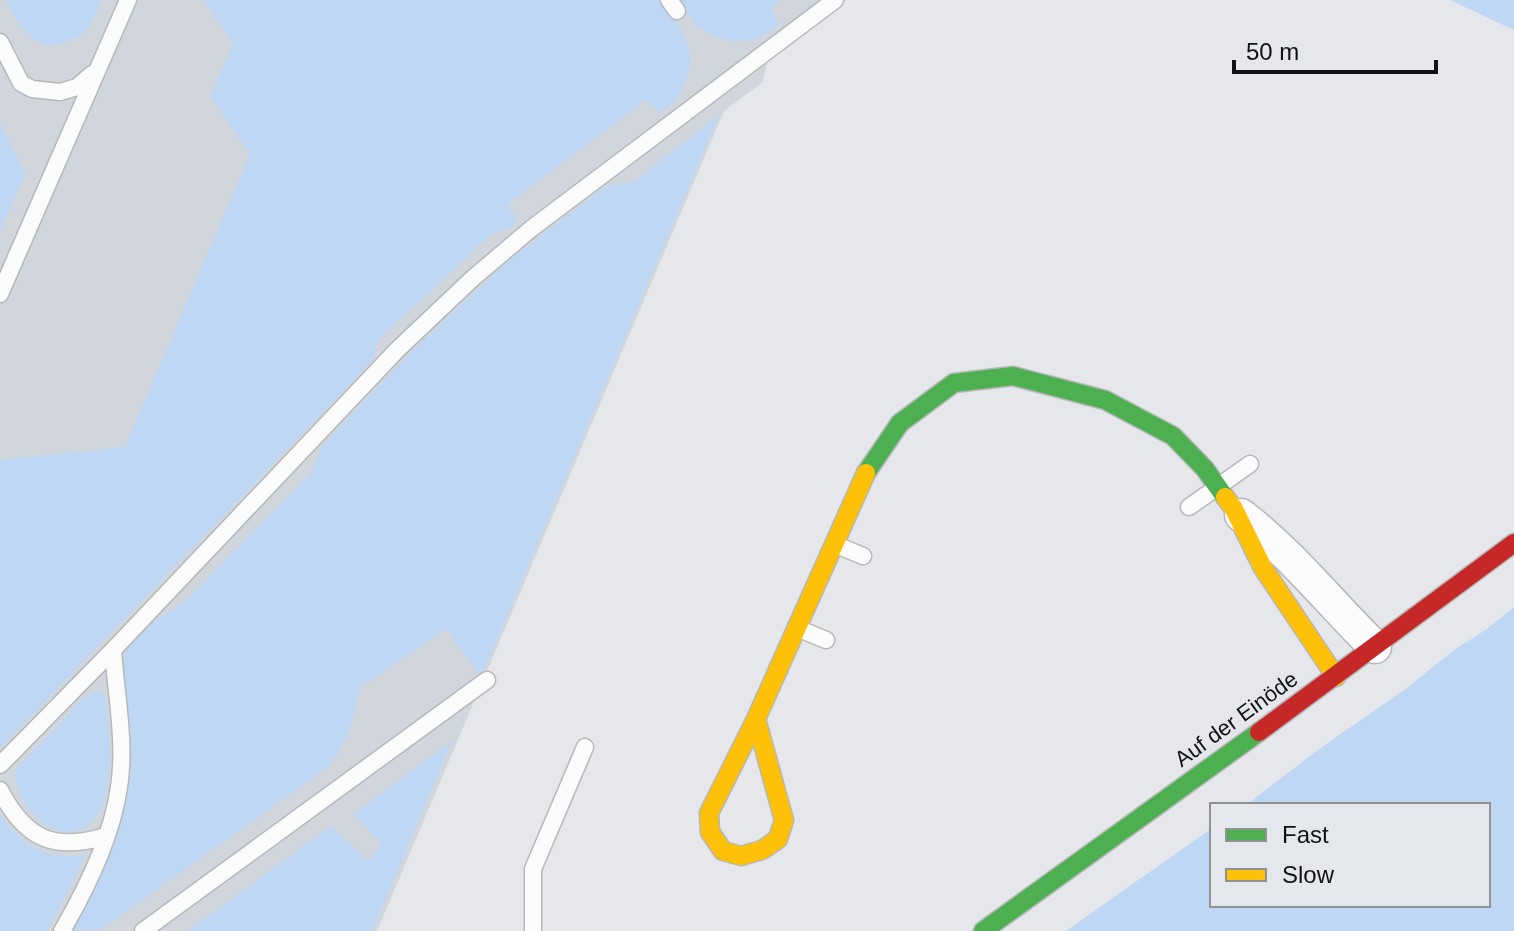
<svg xmlns="http://www.w3.org/2000/svg" width="1514" height="931" font-family="Helvetica,sans-serif">
	<rect width="100%" height="100%" fill="#e5e7ea"/>
	<path fill="#d1d6dd" d="M 0,0 L 846,0 L 768,57 L 763,82 L 724,111 L 377,931 L 0,931 Z"/>
	<path fill="#bed7f4" d="M 6,0 L 101,0 C 98,8 95,16 91,23 C 85,33 76,38 66,42 C 35,56 17,23 6,0 Z
		M 203,0 L 660,0 C 680,27 701,51 684,85 C 678,98 673,104 660,113 L 646,100 L 508,204 L 516,220 L 513,227 L 494,232 L 376,342 L 375,356 L 356,378 L 0,748 L 0,460 L 125,447 L 250,154 L 210,97 L 233,43 Z
		M 678,0 L 780,0 L 772,7 L 779,25 L 756,40 L 734,41 L 715,37 L 696,26 Z
		M 1450,0 L 1514,0 L 1514,30 Z
		M 719,115 L 481,677 L 446,629 L 359,688 C 354,722 348,741 327,768 L 100,930 L 66,931 L 111,840 L 131,775 L 123,668 L 126,647 L 141,630 L 183,603 L 312,472 L 322,446 L 411,352 L 507,262 L 606,186 L 633,182 Z
		M 0,123 L 25,174 L 0,232 Z
		M 1514,607 L 1514,931 L 1066,931 L 1212,828 L 1212,905 L 1488,905 L 1488,805 L 1246,805 L 1319,749 L 1407,688 L 1454,650 L 1487,629 Z
		M 97,691 L 105,695 C 110,725 115,784 100,811 C 71,859 15,815 15,770 L 84,698 Z
		M 452,741 L 372,931 L 188,931 L 331,826 L 368,861 L 382,844 L 353,814 Z
		M 0,815 C 24,845 45,861 86,855 L 47,931 L 0,931 Z"/>
	<g fill="none" stroke-linecap="round" stroke-linejoin="round">
		<defs>
			<path id="lane" d="M 669,0 L 677,11
				M 0,42 L 21,83 L 32,89 L 60,92 L 77,87 L 92,74
				M 0,294 L 128,0
				M 1189,507 L 1250,464
				M 834,544 L 863,556
				M 797,628 L 826,640
				M 0,765 L 113,650 L 397,350 L 473,278 L 532,228 L 835,0
				M 0,790 C 25,839 54,852 106,836
				M 62,931 C 87,888 112,837 119,787 C 126,743 116,695 113,650
				M 143,931 L 487,680
				M 533,931 L 533,869 L 585,747"/>
			<path id="street" d="M 1241,515 C 1291,553 1330,603 1375,647"/>
			<path id="fast" d="M 866,473 L 900,423 L 954,383 L 1013,376 L 1105,400 L 1173,436 L 1205,469 L 1225,497
				M 983,931 L 1259,732"/>
			<path id="slow" d="M 1225,497 L 1234,509 L 1263,568 L 1336,677
				M 756,719 L 784,820 L 778,839 L 762,850 L 741,856 L 723,851 L 710,832 L 709,813 L 756,719 L 866,473"/>
			<path id="jam" d="M 1259,732 L 1514,543"/>
		</defs>
		<use href="#lane" stroke="#b5b7b8" stroke-width="19"/>
		<use href="#street" stroke="#b5b7b8" stroke-width="35"/>
		<use href="#fast" stroke="#b5b7b8" stroke-width="21"/>
		<use href="#slow" stroke="#b5b7b8" stroke-width="21"/>
		<use href="#jam" stroke="#b5b7b8" stroke-width="21"/>
		<use href="#lane" stroke="#fbfbfc" stroke-width="16"/>
		<use href="#street" stroke="#fbfbfc" stroke-width="32"/>
		<use href="#fast" stroke="#4caf50" stroke-width="18"/>
		<use href="#slow" stroke="#ffc107" stroke-width="18"/>
		<use href="#jam" stroke="#c62828" stroke-width="18"/>
	</g>
	<g text-anchor="middle" dominant-baseline="central" stroke-width="6" stroke-linejoin="round" paint-order="stroke">
		<g font-size="22" fill="#111213" stroke="#e4e7eb">
			<text transform="translate(1236 719) rotate(-36)">Auf der Einöde</text>
		</g>
	</g>
	<rect x="1210" y="803" width="280" height="104" fill="#e4e7eb" stroke="#909295" stroke-width="2"/>
	<rect x="1226" y="829" width="40" height="12" fill="#4caf50" stroke="#909295" stroke-width="2"/>
	<text x="1282" y="843" font-size="24" fill="#111213">Fast</text>
	<rect x="1226" y="869" width="40" height="12" fill="#ffc107" stroke="#909295" stroke-width="2"/>
	<text x="1282" y="883" font-size="24" fill="#111213">Slow</text>
	<path d="M1234 60v12h202v-12" fill="none" stroke="#111213" stroke-width="4"/>
	<text x="1246" y="60" font-size="24" fill="#111213" stroke="#e4e7eb" stroke-width="6" paint-order="stroke">50 m</text>
</svg>
